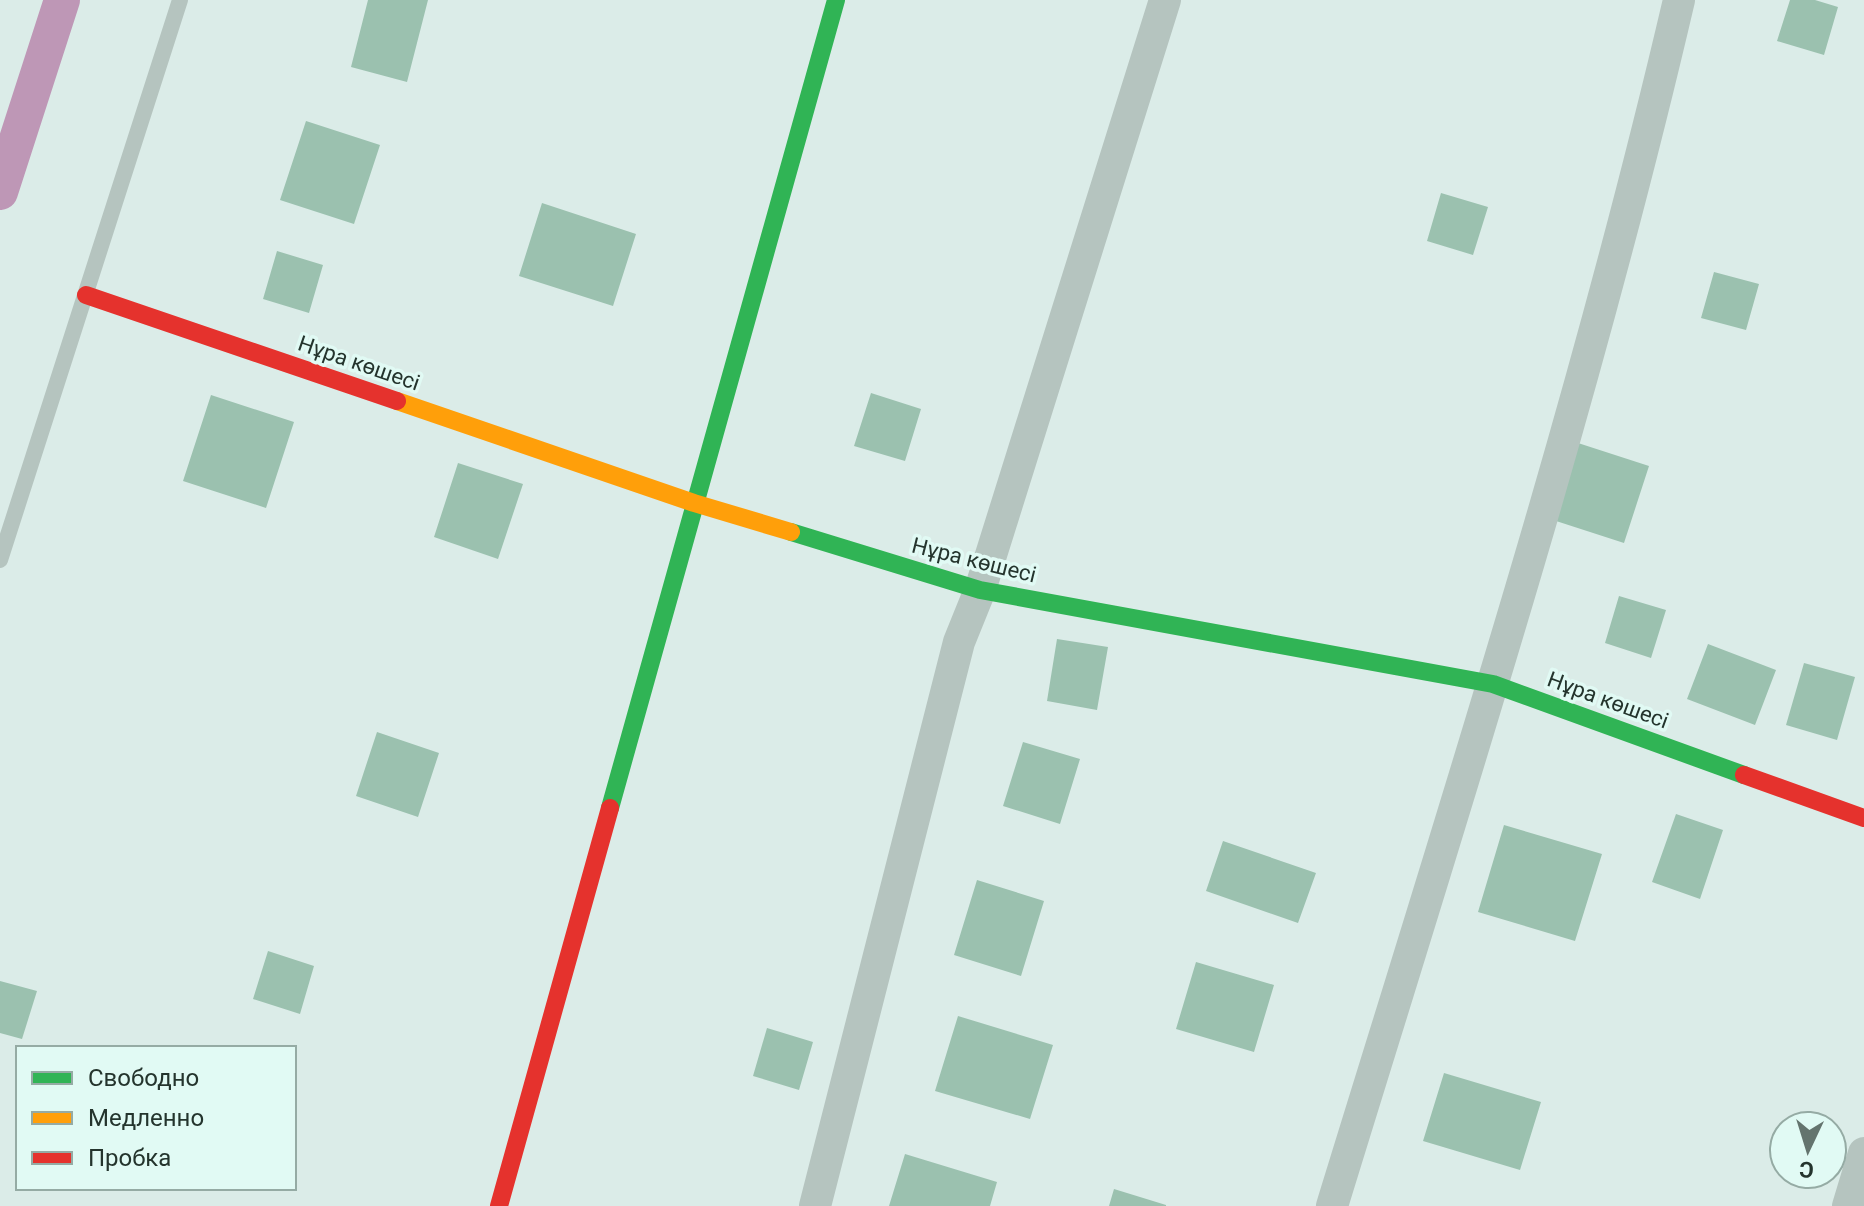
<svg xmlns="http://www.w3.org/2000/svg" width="1864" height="1206" font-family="Roboto,sans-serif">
	<rect width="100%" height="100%" fill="#dbece8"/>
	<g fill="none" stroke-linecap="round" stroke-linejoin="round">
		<path stroke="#be97b6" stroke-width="36" d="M 0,192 L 62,0"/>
	</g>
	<path fill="#9bc1af" d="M 368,0 L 428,0 L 407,82 L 351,67 Z
		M 1790,0 L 1815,0 L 1838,7 L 1824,55 L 1777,41 Z
		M 306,121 L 380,145 L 354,224 L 280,200 Z
		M 1441,193 L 1488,207 L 1473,255 L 1427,241 Z
		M 542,203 L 636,234 L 613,306 L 519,276 Z
		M 277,251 L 323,265 L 309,313 L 263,299 Z
		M 1714,272 L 1759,284 L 1746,330 L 1701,318 Z
		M 871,393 L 921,409 L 905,461 L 854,446 Z
		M 211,395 L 294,422 L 266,508 L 183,481 Z
		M 1578,443 L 1649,466 L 1624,543 L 1553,520 Z
		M 458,463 L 523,484 L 498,559 L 434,537 Z
		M 1619,596 L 1666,610 L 1651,658 L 1605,643 Z
		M 1057,639 L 1108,647 L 1097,710 L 1047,701 Z
		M 1708,644 L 1776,670 L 1755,725 L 1687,699 Z
		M 1804,663 L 1855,677 L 1837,740 L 1786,725 Z
		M 377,732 L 439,753 L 418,817 L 356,796 Z
		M 1023,742 L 1080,759 L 1060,824 L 1003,806 Z
		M 1676,814 L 1723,830 L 1700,899 L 1652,882 Z
		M 1504,825 L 1602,854 L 1575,941 L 1478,912 Z
		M 1223,841 L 1316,873 L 1298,923 L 1206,891 Z
		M 977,880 L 1044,901 L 1021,976 L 954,955 Z
		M 268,951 L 314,966 L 300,1014 L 253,999 Z
		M 1196,962 L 1274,985 L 1254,1052 L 1176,1029 Z
		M 0,981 L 37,991 L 22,1039 L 0,1033 Z
		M 958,1016 L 1053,1045 L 1030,1119 L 935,1091 Z
		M 767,1028 L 813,1042 L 799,1090 L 753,1076 Z
		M 1444,1073 L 1541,1102 L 1520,1170 L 1423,1141 Z
		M 905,1154 L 997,1182 L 990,1206 L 889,1206 Z
		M 1114,1189 L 1166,1205 L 1166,1206 L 1109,1206 Z"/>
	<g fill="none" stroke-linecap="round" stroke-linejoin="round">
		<path stroke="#b5c4bf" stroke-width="16" d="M 0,560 L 180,0"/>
		<path stroke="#b5c4bf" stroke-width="32" d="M 815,1206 L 959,642 L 980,590 L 1165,0
			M 1332,1206 C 1455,806 1584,407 1679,0
			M 1848,1206 L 1864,1153"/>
		<path stroke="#30b455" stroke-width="18" d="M 791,532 L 980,590 L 1493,684 L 1744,775
			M 610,808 L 836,0"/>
		<path stroke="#ff9f0a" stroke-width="18" d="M 397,401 L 694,503 L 791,532"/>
		<path stroke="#e5322d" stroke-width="18" d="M 86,295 L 397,401
			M 1744,775 L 1864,818
			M 499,1206 L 610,808"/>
	</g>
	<g text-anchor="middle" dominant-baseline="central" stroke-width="7" stroke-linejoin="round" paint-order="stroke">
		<g font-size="22" fill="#24342d" stroke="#e1faf4">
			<text transform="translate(359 363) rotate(19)">Нұра көшесі</text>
			<text transform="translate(974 560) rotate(14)">Нұра көшесі</text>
			<text transform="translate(1608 700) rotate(20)">Нұра көшесі</text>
		</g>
	</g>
	<rect x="16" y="1046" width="280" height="144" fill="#e1faf4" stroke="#95aba4" stroke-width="2"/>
	<rect x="32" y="1072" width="40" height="12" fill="#30b455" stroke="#95aba4" stroke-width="2"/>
	<text x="88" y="1086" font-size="24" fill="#24342d">Свободно</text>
	<rect x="32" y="1112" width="40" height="12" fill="#ff9f0a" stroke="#95aba4" stroke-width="2"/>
	<text x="88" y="1126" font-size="24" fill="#24342d">Медленно</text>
	<rect x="32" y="1152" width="40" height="12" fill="#e5322d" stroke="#95aba4" stroke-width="2"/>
	<text x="88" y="1166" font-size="24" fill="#24342d">Пробка</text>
	<g transform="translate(1808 1150) rotate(184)"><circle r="38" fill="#e1faf4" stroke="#95aba4" stroke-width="2"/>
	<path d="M0-6L14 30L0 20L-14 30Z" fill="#64746e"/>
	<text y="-12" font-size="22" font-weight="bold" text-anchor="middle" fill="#24342d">С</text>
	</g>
</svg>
